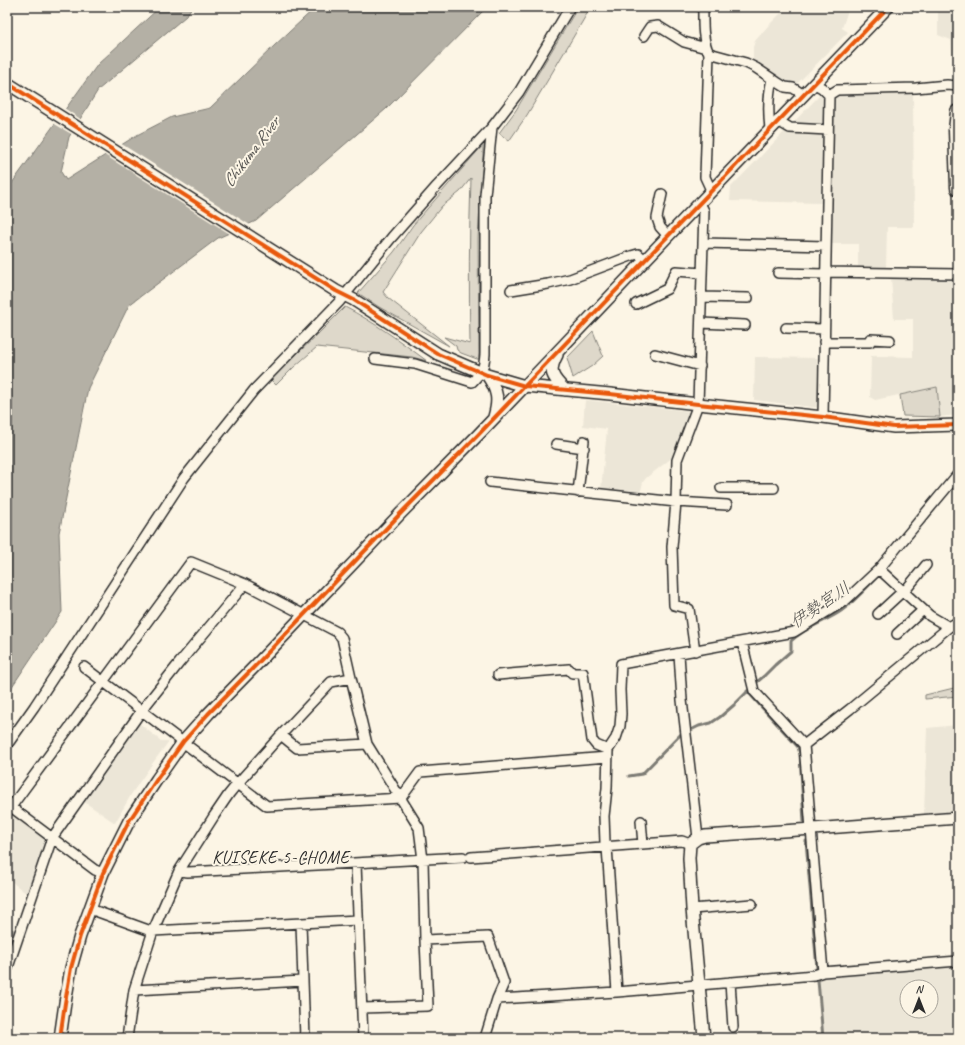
<svg xmlns="http://www.w3.org/2000/svg" width="965" height="1045" font-family="Caveat,'Klee One',sans-serif">
	<rect width="100%" height="100%" fill="#fcf5e5"/>
	<filter id="ink" filterUnits="userSpaceOnUse"><feTurbulence type="fractalNoise" baseFrequency=".025" numOctaves="2"/><feDisplacementMap in="SourceGraphic" scale="8" xChannelSelector="R" yChannelSelector="G"/><feConvolveMatrix kernelMatrix="1 2 1 2 8 2 1 2 1" color-interpolation-filters="sRGB"/></filter>
	<g filter="url(#ink)">
		<path fill="#ece6d7" fill-rule="evenodd" d="M 787,7 L 849,7 L 842,28 L 848,32 L 798,83 L 786,83 L 753,61 L 753,47 L 755,41 L 768,26 Z
			M 938,7 L 958,7 L 958,54 L 952,54 L 951,40 L 938,35 Z
			M 913,91 L 914,227 L 887,227 L 886,269 L 858,268 L 858,244 L 830,244 L 834,97 L 838,93 Z
			M 820,95 L 824,99 L 821,203 L 730,201 L 731,187 Z
			M 891,278 L 957,279 L 958,296 L 958,413 L 956,415 L 940,417 L 936,387 L 875,400 L 870,397 L 871,356 L 913,357 L 913,319 L 894,319 Z
			M 755,357 L 819,358 L 819,408 L 754,400 Z
			M 585,400 L 691,411 L 679,445 L 674,454 L 673,457 L 646,478 L 643,482 L 640,494 L 601,490 L 607,429 L 583,426 Z
			M 139,723 L 161,741 L 169,741 L 152,764 L 132,793 L 115,823 L 83,801 L 110,762 Z
			M 958,725 L 958,811 L 924,814 L 927,728 Z
			M 7,809 L 45,838 L 46,842 L 27,894 L 7,878 Z
			M 958,965 L 958,1038 L 825,1038 L 819,979 L 825,976 ZM 907,987 L 931,987 L 931,1011 L 907,1011 Z"/>
		<path fill="#ded8ca" stroke="#84827a" d="M 578,7 L 591,7 L 527,115 L 509,141 L 499,133 L 516,110 Z
			M 483,145 L 483,155 L 478,238 L 479,359 L 477,359 L 461,353 L 457,350 L 456,346 L 444,337 L 470,344 C 469,289 469,234 471,178 L 460,192 L 442,206 L 421,232 L 383,292 L 388,298 L 449,346 L 379,307 L 358,293 L 394,252 L 413,225 Z
			M 345,307 C 374,322 400,341 427,361 L 412,357 L 317,347 L 294,367 L 276,385 L 270,379 L 315,337 Z
			M 593,331 L 603,356 L 592,366 L 573,378 L 567,358 Z
			M 937,387 L 940,417 L 903,416 L 900,395 Z
			M 958,687 L 958,696 L 925,699 L 925,695 Z"/>
		<path fill="#b4b0a5" stroke="#7d7b74" d="M 160,7 L 192,7 L 186,16 L 98,90 L 69,137 L 61,172 L 66,180 L 137,135 L 172,117 L 210,108 L 275,45 L 316,7 L 487,7 L 386,109 L 256,221 L 218,238 L 129,305 L 88,388 L 59,533 L 62,612 L 7,694 L 7,190 L 98,64 Z"/>
		<path fill="#fcf5e5" d="M 64,108 L 82,120 L 73,135 L 53,123 Z
			M 120,143 L 250,225 L 230,234 L 103,154 Z"/>
		<g fill="none" stroke-linecap="round" stroke-linejoin="round">
			<path stroke="#7d7b74" stroke-width="3" d="M 747,691 L 798,747 L 800,754 L 804,822
				M 689,731 L 699,726 L 711,723 L 720,717 L 734,705 L 757,682 L 764,676 L 775,665 L 791,651 L 791,641 C 805,627 825,622 841,611 C 855,601 867,587 879,575
				M 629,776 L 642,774 L 682,733
				M 806,841 L 823,1038"/>
			<path stroke="#b4b0a5" stroke-width="17" d="M 7,946 L 10,937"/>
			<defs>
				<path id="minor" d="M 703,7 C 703,22 702,40 709,53 L 705,177 L 711,190
					M 644,36 L 650,27 L 658,26 L 684,42 L 706,48
					M 709,53 L 746,63 L 756,68 L 777,82 L 785,87 L 793,88 L 804,95
					M 815,84 L 822,88 L 829,95 L 823,417
					M 829,95 L 837,90 L 916,88 L 947,85 L 958,86
					M 778,121 L 790,128 L 828,130
					M 770,129 C 768,112 768,96 772,79
					M 662,194 L 657,218 L 660,227 L 668,236
					M 703,243 L 826,246
					M 825,272 L 958,274
					M 778,273 L 825,274
					M 511,290 L 548,284 L 570,279 L 631,256 L 638,254 L 645,260
					M 701,297 L 748,298
					M 636,304 L 667,289 L 676,271 L 702,273
					M 701,323 L 745,325
					M 786,328 L 824,329
					M 824,342 L 870,342 L 870,339 L 890,340
					M 655,354 L 700,366
					M 375,359 L 415,364 L 472,382 C 482,372 484,369 485,354 L 485,195 L 492,127
					M 556,444 L 584,448
					M 490,482 L 676,502 L 727,505
					M 721,488 L 774,488
					M 578,492 L 584,441
					M 879,569 L 930,616 L 949,627
					M 904,592 L 926,565
					M 878,614 L 903,591
					M 897,634 L 923,610
					M 742,642 L 754,691 L 804,745 L 823,972
					M 695,651 L 689,609 L 674,605 L 672,547 L 676,502 L 677,460 L 698,404 L 704,211 L 700,203
					M 679,654 L 682,700 L 698,838
					M 84,667 L 267,806 L 401,798 L 420,772 L 608,757
					M 498,675 L 569,669 L 572,673 L 583,673 L 592,740 L 596,745 L 608,750
					M 351,678 L 367,744 L 419,828 L 423,860 L 425,940
					M 281,735 L 297,748 L 367,744
					M 7,745 L 34,707 L 184,478 L 254,390 L 340,301 L 392,237 L 437,186 L 492,127 L 519,92 L 570,7
					M 804,745 L 850,709 L 949,627 L 956,623 L 958,623
					M 641,821 L 643,844
					M 471,857 L 682,841 L 690,844
					M 356,864 L 363,1038
					M 179,871 L 188,872 L 463,857
					M 103,873 L 95,870 L 11,807 L 191,562 L 245,584 L 337,632 L 342,638 L 351,678 L 331,682 L 281,735 L 238,783 L 229,794 L 214,816 L 179,871 L 153,931 L 134,990 L 127,1038
					M 90,909 L 148,930 L 153,931 L 358,920
					M 692,909 L 752,904
					M 301,923 L 305,1038
					M 7,970 L 52,838 L 142,710 L 180,662 L 245,584
					M 730,982 L 733,1027
					M 134,990 L 303,981
					M 617,992 L 607,847 L 605,843 L 604,816 L 607,788 L 608,750 L 616,738 L 620,726 L 621,714 L 620,690 L 621,664 L 794,632 L 846,600 L 879,569 L 958,474
					M 362,1008 L 428,1006 L 425,940 L 488,937 L 504,983 L 497,999
					M 485,1038 L 497,999 L 617,992 L 814,975 L 823,972 L 958,961"/>
				<path id="tertiary" d="M 7,83 L 336,291 L 354,300 L 438,354 L 487,375 L 525,386 L 610,394 L 698,404 L 823,417 L 894,427 L 958,425
					M 557,355 C 548,372 552,377 565,390
					M 487,375 C 498,391 499,400 494,417
					M 60,1038 L 65,1003 L 71,968 L 80,936 L 103,873 L 129,821 L 157,779 L 183,742 L 208,714 L 257,664 L 401,513 L 478,435 L 668,236 L 888,7
					M 704,1038 L 692,909 L 689,858 L 690,844 L 698,838 L 705,836 L 813,829 L 958,818"/>
				<path id="trunk" d="M 958,112 L 956,130 L 958,188"/>
			</defs>
			<use href="#minor" stroke="#2b2b2b" stroke-width="12"/>
			<use href="#tertiary" stroke="#2b2b2b" stroke-width="14"/>
			<use href="#trunk" stroke="#2b2b2b" stroke-width="17"/>
			<use href="#minor" stroke="#fcf5e5" stroke-width="9"/>
			<use href="#tertiary" stroke="#fcf5e5" stroke-width="11"/>
			<use href="#trunk" stroke="#fcf5e5" stroke-width="14"/>
			<defs>
				<path id="cycleway" d="M 7,83 L 336,291 L 354,300 L 438,354 L 487,375 L 525,386 L 610,394 L 698,404 L 823,417 L 894,427 L 958,425
					M 60,1038 L 65,1003 L 71,968 L 80,936 L 103,873 L 129,821 L 157,779 L 183,742 L 208,714 L 257,664 L 401,513 L 478,435 L 668,236 L 888,7"/>
			</defs>
			<use href="#cycleway" stroke="#fcf5e5" stroke-width="6"/>
			<use href="#cycleway" stroke="#e8590c" stroke-width="4"/>
		</g>
	</g>
	<g text-anchor="middle" dominant-baseline="central" stroke-width="4" stroke-linejoin="round" paint-order="stroke">
		<g font-size="17" font-style="italic" fill="#545350" stroke="#fcf5e5">
			<text transform="translate(251 152) rotate(-53)">Chikuma River</text>
			<text transform="translate(820 605) rotate(-34)">伊勢宮川</text>
		</g>
		<g font-size="17" letter-spacing="1" fill="#2b2b2b" stroke="#fcf5e5">
			<text x="281" y="857">KUISEKE 5-CHOME</text>
		</g>
	</g>
	<rect width="965" height="1045" fill="none" stroke="#fcf5e5" stroke-width="24"/>
	<rect x="12" y="12" width="941" height="1021" fill="none" stroke="#2b2b2b" stroke-width="1.5" filter="url(#ink)"/>
	<g transform="translate(919 999)"><circle r="19" fill="#fcf5e5" stroke="#a8a49b"/>
	<path d="M0-3L7 15L0 10L-7 15Z" fill="#2b2b2b"/>
	<text y="-6" font-size="11" font-weight="bold" text-anchor="middle" fill="#2b2b2b">N</text>
	</g>
</svg>
